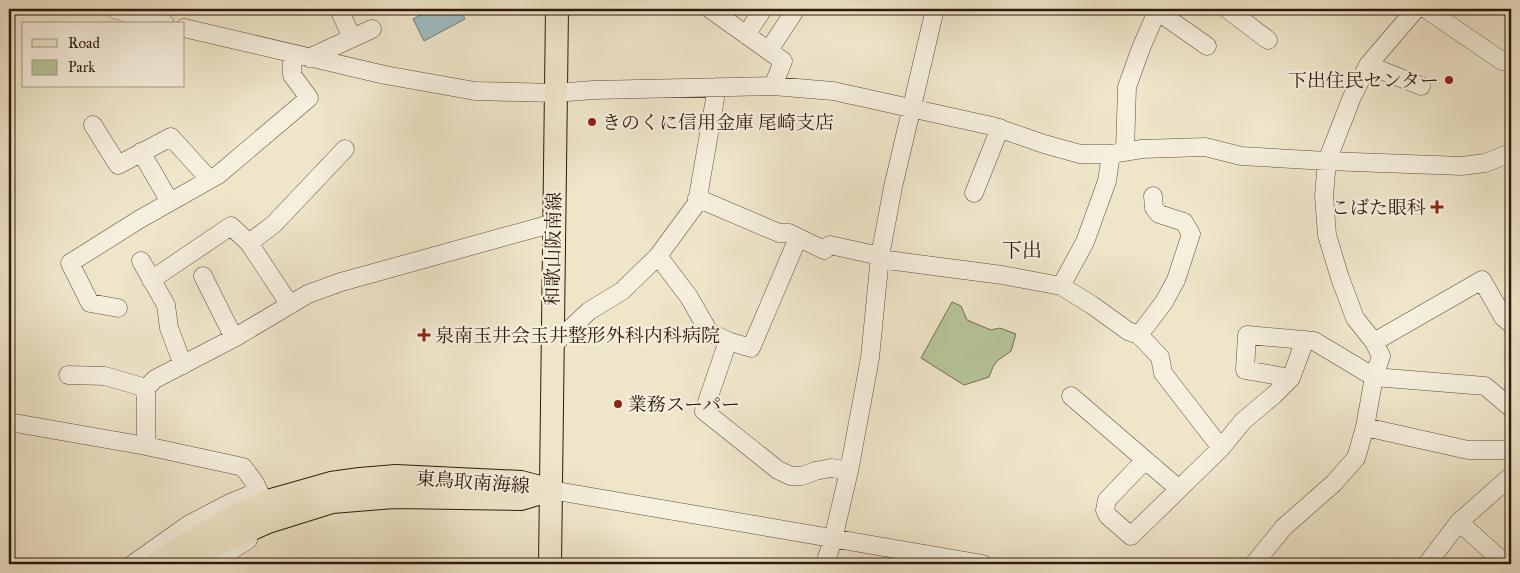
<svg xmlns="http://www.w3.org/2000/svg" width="1520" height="573" font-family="'IM FELL Great Primer','Noto Serif JP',serif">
	<rect width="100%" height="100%" fill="#efe6ca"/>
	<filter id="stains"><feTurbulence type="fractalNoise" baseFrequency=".004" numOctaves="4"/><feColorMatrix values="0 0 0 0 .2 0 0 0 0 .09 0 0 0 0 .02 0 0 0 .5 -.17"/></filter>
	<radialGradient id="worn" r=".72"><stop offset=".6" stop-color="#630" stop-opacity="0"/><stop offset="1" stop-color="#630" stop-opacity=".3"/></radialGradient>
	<path fill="#b6c698" stroke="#726f52" d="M 952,302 L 961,306 L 967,320 L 991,330 L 1000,328 L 1016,334 L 1011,351 L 997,361 L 993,367 L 989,377 L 964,385 L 921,358 Z"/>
	<path fill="#9fbdc2" stroke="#727b79" d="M 433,9 L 460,9 L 465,19 L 424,41 L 413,19 Z"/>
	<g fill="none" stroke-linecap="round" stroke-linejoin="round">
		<defs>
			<path id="minor" d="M 114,9 L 165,24
				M 339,9 L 352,38
				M 710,9 L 783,61 L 773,86
				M 1227,9 L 1268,40
				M 1426,9 L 1502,61 L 1511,57
				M 1157,11 L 1207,46
				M 184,28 L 385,75 L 475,91 L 555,93 L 593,90 L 773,86 L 833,91 L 992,126 L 1044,144 L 1080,154 L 1111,154 L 1142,149 L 1205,147 L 1241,156 L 1327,161 L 1462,166 L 1485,163 L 1511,153
				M 746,35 L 763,9
				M 769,50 L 796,9
				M 309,58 L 372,29
				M 1368,65 L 1421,86
				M 93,125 L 118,165 L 171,137 L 209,179
				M 1125,151 L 1127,87 L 1141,48 L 1158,9
				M 141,152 L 170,202
				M 974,193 L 1000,128
				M 697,198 L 779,233 L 789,233 L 824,250 L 830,245 L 880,256
				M 249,243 L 274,224 L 345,149
				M 658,256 L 689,297 L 709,332 L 728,341 L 751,348 L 798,238
				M 880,259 L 1002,275 L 1061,286 L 1092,305 L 1128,331 L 1139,335 L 1160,357 L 1163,373 L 1221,448
				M 141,261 L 166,305 L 169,328 L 183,365
				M 203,276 L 234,338
				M 151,280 L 231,226 L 249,243 L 290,305
				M 1061,286 L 1085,242 L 1107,181 L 1111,154
				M 118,308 L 90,303 L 70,263 L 140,219 L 218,175 L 309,98 L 292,75 L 292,54
				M 1139,335 L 1164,302 L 1176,280 L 1191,234 L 1184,222 L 1159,214 L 1154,208 L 1153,196
				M 1305,340 L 1291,378 L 1245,370 L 1247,335 L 1314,341 L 1374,377 L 1485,386 L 1511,408
				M 728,341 L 704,411 L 778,470 L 791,476 L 802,476 L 815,471 L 831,468 L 849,471
				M 1374,342 L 1482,280 L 1503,317 L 1511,324
				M 552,346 L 589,311 L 622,291 L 658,256 L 697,203 L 717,87
				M 68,375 L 105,376 L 146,388
				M 1071,396 L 1179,489
				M 9,422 L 146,446 L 243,467 L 255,483 L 264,502
				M 1365,427 L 1468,450 L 1511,450
				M 146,446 L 146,388 L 155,379 L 234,338 L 308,294 L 341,282 L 554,223
				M 1145,460 L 1107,500 L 1105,510 L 1108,516 L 1131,536 L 1221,448 L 1243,421 L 1274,395 L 1291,378
				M 551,490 L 983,564
				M 1459,522 L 1500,559
				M 133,564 L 188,525 L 230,503 L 259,491
				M 209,564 L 248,540
				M 825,564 L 833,539 L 849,471 L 870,358 L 880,256 L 893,187 L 935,9
				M 1254,564 L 1284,527 L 1334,483 L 1356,458 L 1365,427 L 1374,377 L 1381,356 L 1374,342 L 1355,318 L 1340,278 L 1327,235 L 1324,196 L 1327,161 L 1352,97 L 1368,65 L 1416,9
				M 1427,564 L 1459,522 L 1511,476"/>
			<path id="major" d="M 155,564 L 217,525 L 264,502 L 331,483 L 360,479 L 396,476 L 521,482 L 551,490
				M 186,564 L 220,543 L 268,522 L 332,502 L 394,497 L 521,499 L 551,490
				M 550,564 L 557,9"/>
		</defs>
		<use href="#minor" stroke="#5e4c3c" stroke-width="19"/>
		<use href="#major" stroke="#2e180c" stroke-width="24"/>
		<use href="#minor" stroke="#f5efdd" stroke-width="18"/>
		<use href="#major" stroke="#efe6ca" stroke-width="22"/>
	</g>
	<g fill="#8f2418" stroke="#f5efdd" stroke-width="2">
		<circle cx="1449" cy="80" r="5"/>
		<circle cx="592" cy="122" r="5"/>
		<path d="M1434.5 199.5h5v5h5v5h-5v5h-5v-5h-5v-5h5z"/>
		<path d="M421.5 327.5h5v5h5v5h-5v5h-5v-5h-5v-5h5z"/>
		<circle cx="618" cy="404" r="5"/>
	</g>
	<g text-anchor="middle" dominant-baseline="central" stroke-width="4.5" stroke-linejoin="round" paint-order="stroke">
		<g font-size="19" fill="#2e180c" stroke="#f5efdd" text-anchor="start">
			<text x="1439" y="80" text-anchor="end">下出住民センター</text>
			<text x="602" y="122">きのくに信用金庫 尾崎支店</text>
			<text x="1426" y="207" text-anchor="end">こばた眼科</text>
			<text x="435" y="335">泉南玉井会玉井整形外科内科病院</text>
			<text x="628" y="404">業務スーパー</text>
		</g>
		<g font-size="19" fill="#2e180c" stroke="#f5efdd">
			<text transform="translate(553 249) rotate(-89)">和歌山阪南線</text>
			<text transform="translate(473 482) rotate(4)">東鳥取南海線</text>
		</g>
		<g font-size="20" fill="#2e180c" stroke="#f5efdd">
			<text x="1022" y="250">下出</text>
		</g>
	</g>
	<rect width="1520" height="573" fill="none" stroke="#efe6ca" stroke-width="30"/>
	<rect x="10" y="10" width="1500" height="553" fill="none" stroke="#2e180c" stroke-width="2.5"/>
	<rect x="15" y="15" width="1490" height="543" fill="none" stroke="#2e180c"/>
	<rect x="22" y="22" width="162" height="65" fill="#f5efdd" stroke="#a59989"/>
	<rect x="32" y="39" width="25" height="8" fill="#efe6ca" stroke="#a59989"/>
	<text x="68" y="48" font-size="15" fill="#2e180c">Road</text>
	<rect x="32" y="60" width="25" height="15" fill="#b6c698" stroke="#a59989"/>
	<text x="68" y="72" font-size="15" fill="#2e180c">Park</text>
	<rect width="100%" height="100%" filter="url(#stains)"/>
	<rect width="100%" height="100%" fill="url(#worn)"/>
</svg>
